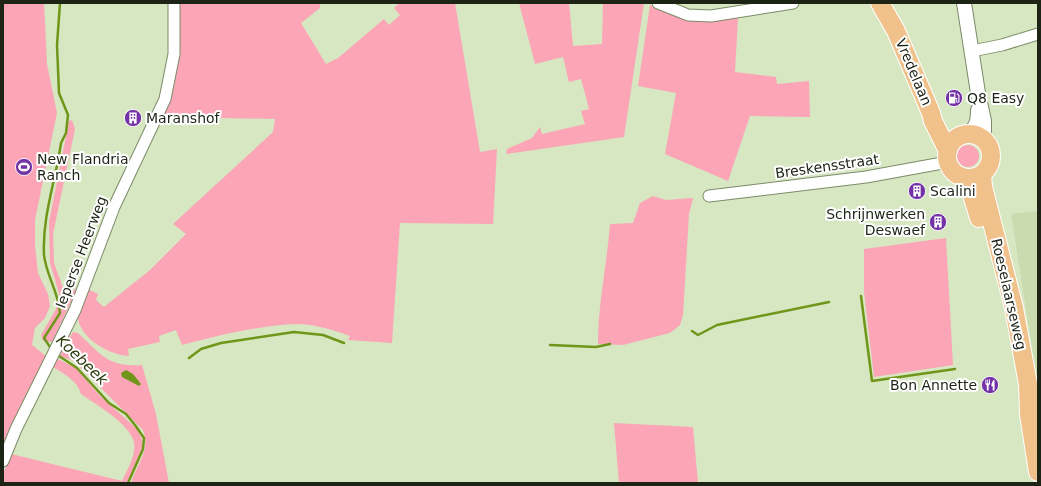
<svg xmlns="http://www.w3.org/2000/svg" width="1041" height="486" font-family="'DejaVu Sans',sans-serif">
	<rect width="100%" height="100%" fill="#d7e7c2"/>
	<path fill="#c9dbaf" d="M 1038,211 L 1038,379 L 1037,379 L 1011,214 Z"/>
	<path fill="#fba5b7" d="M 3,3 L 44,3 L 47,64 L 57,113 L 35,220 L 35,245 L 38,273 L 48,294 L 50,306 L 45,318 L 35,328 L 32,345 L 47,357 L 3,444 Z
		M 178,3 L 320,3 L 320,8 L 301,23 L 326,64 L 338,58 L 384,19 L 389,25 L 400,15 L 394,8 L 399,3 L 455,3 L 480,152 L 497,149 L 493,224 L 400,223 L 392,343 L 348,340 L 350,336 C 333,330 314,324 296,324 C 261,325 216,336 182,345 L 176,330 L 159,336 L 160,342 L 128,349 L 129,356 C 110,355 82,340 78,319 C 77,311 85,297 88,289 L 98,294 L 96,300 L 104,307 L 150,270 L 186,234 L 173,224 L 273,132 L 275,119 L 167,117 L 162,115 Z
		M 519,3 L 569,3 L 573,46 L 602,44 L 603,3 L 644,3 L 624,137 L 506,154 L 507,149 L 532,138 L 540,127 L 542,134 L 585,124 L 581,111 L 589,109 L 581,79 L 569,82 L 563,57 L 535,64 Z
		M 650,5 C 688,24 697,23 738,18 L 735,72 L 776,77 L 777,84 L 809,81 L 810,117 L 750,116 L 728,181 L 665,154 L 676,93 L 638,86 Z
		M 72,120 L 75,129 L 53,234 L 54,263 L 66,296 L 78,287 L 52,342 L 43,341 L 41,335 L 56,309 L 56,301 L 60,297 L 50,263 L 49,222 L 69,121 Z
		M957 156a11 11 0 1 1 22 0a11 11 0 1 1-22 0Z
		M 653,196 L 666,200 L 693,198 L 689,214 L 683,315 L 680,325 L 670,333 L 623,345 L 598,344 C 598,304 607,264 610,224 L 633,223 L 640,203 Z
		M 946,238 L 953,365 L 874,377 L 864,292 L 864,249 Z
		M 73,332 L 78,333 C 102,355 107,367 142,365 L 156,414 L 169,483 L 131,483 C 137,464 151,450 143,430 L 74,361 L 60,356 L 65,344 Z
		M 58,359 L 76,368 L 100,396 L 136,428 L 141,437 L 143,444 L 141,451 L 127,483 L 3,483 L 3,474 L 11,454 L 122,481 C 127,470 136,456 134,443 C 132,425 95,404 81,394 C 77,380 64,374 53,367 Z
		M 614,423 L 693,427 L 698,483 L 619,483 Z"/>
	<path fill="#709619" d="M 126,370 L 133,374 L 141,384 L 139,386 L 122,377 L 121,373 Z"/>
	<g fill="none" stroke-linecap="round" stroke-linejoin="round">
		<path stroke="#709619" stroke-width="2.5" d="M 861,296 L 872,381 L 955,369
			M 692,331 L 698,335 L 717,325 L 829,302
			M 550,345 L 596,347 L 610,344
			M 52,350 L 44,338 L 60,313 C 59,293 46,275 44,255 C 42,216 56,180 61,143 L 66,133 L 68,115 L 59,93 L 57,45 L 60,3
			M 56,354 L 77,368 L 109,403 L 126,414 L 135,425 L 144,438 L 143,449 L 128,483
			M 189,358 L 201,349 L 221,343 L 294,332 L 323,335 L 344,343"/>
		<defs>
			<path id="minor" d="M 658,3 L 688,15 L 711,16 L 793,3
				M 972,51 L 1002,45 L 1038,34
				M 709,196 L 866,177 L 948,162
				M 3,461 L 16,429 L 75,310 L 114,207 L 165,99 L 174,54 L 174,3"/>
			<path id="tertiary" d="M 964,3 L 978,93 L 984,121 L 984,140
				M 969,134 C 977,126 978,120 978,110"/>
			<path id="primary" d="M 880,3 L 896,31 L 931,113 L 933,121 L 948,151
				M947 156a22 22 0 1 1 44 0a22 22 0 1 1-44 0Z
				M 982,174 L 983,187 L 1014,308 L 1028,384 L 1029,414 L 1038,472
				M 967,178 L 979,218"/>
		</defs>
		<use href="#minor" stroke="#7c8b68" stroke-width="13"/>
		<use href="#tertiary" stroke="#7c8b68" stroke-width="16"/>
		<use href="#primary" stroke="#fff" stroke-width="20"/>
		<use href="#minor" stroke="#fff" stroke-width="11"/>
		<use href="#tertiary" stroke="#fff" stroke-width="14"/>
		<use href="#primary" stroke="#f0c18b" stroke-width="18"/>
	</g>
	<defs>
		<symbol id="fuel-disc" viewBox="-11 -11 22 22"><circle r="9.5" fill="#7432a7" stroke="#fff"/><path d="M-5.5-6h7V0h2V4h1.3V-2.5L3-4.5l.8-.8L6-3V5H2.5V1h-1V6h-7ZM-4.2-4.7v3.2H.2V-4.7Z" fill="#fff"/></symbol>
		<symbol id="building-disc" viewBox="-11 -11 22 22"><circle r="9.5" fill="#7432a7" stroke="#fff"/><path d="M-4-6H4V6H1V3H-1V6H-4ZM-2.5-4.3h1.7v1.8h-1.7ZM.8-4.3h1.7v1.8H.8ZM-2.5-1h1.7V.8h-1.7ZM.8-1h1.7V.8H.8Z" fill="#fff"/></symbol>
		<symbol id="stadium-disc" viewBox="-11 -11 22 22"><circle r="9.5" fill="#7432a7" stroke="#fff"/><path d="M0-5a6.5 5 0 1 0 0 10a6.5 5 0 1 0 0-10ZM-3.5-1.8h7v3.6h-7Z" fill="#fff"/></symbol>
		<symbol id="restaurant-disc" viewBox="-11 -11 22 22"><circle r="9.5" fill="#7432a7" stroke="#fff"/><path d="M-5-6h1v4h1v-4h1v4h1v-4h1v5L-1.5 .5V6h-2V.5L-5-1ZM5-6V6H3V1.5H1.5Q1.5-4 5-6Z" fill="#fff"/></symbol>
	</defs>
	<g fill-rule="evenodd">
		<use href="#fuel-disc" x="944" y="88" width="20" height="20"/>
		<use href="#building-disc" x="123" y="108" width="20" height="20"/>
		<use href="#stadium-disc" x="14" y="157" width="20" height="20"/>
		<use href="#building-disc" x="907" y="181" width="20" height="20"/>
		<use href="#building-disc" x="928" y="212" width="20" height="20"/>
		<use href="#restaurant-disc" x="980" y="375" width="20" height="20"/>
	</g>
	<g text-anchor="middle" dominant-baseline="central" stroke-width="4" stroke-linejoin="round" paint-order="stroke">
		<g font-size="14" fill="#1d2315" stroke="#fff">
			<text transform="translate(914 72) rotate(67)">Vredelaan</text>
			<text transform="translate(827 166) rotate(-8)">Breskensstraat</text>
			<text transform="translate(81 252) rotate(-69)">Ieperse Heerweg</text>
			<text transform="translate(1009 294) rotate(77)">Roeselaarseweg</text>
		</g>
		<g font-size="14" fill="#1d2315" stroke="#fff" text-anchor="start">
			<text x="967" y="98">Q8 Easy</text>
			<text x="146" y="118">Maranshof</text>
			<text x="37" y="159">New Flandria<tspan x="37" dy="16">Ranch</tspan></text>
			<text x="930" y="191">Scalini</text>
			<text x="925" y="214" text-anchor="end">Schrijnwerken<tspan x="925" dy="16">Deswaef</tspan></text>
			<text x="977" y="385" text-anchor="end">Bon Annette</text>
		</g>
		<g font-size="15" font-style="italic" fill="#2b3b0c" stroke="#fff">
			<text transform="translate(82 360) rotate(44)">Koebeek</text>
		</g>
	</g>
	<rect width="1041" height="486" fill="none" stroke="#1d2315" stroke-width="8"/>
</svg>
